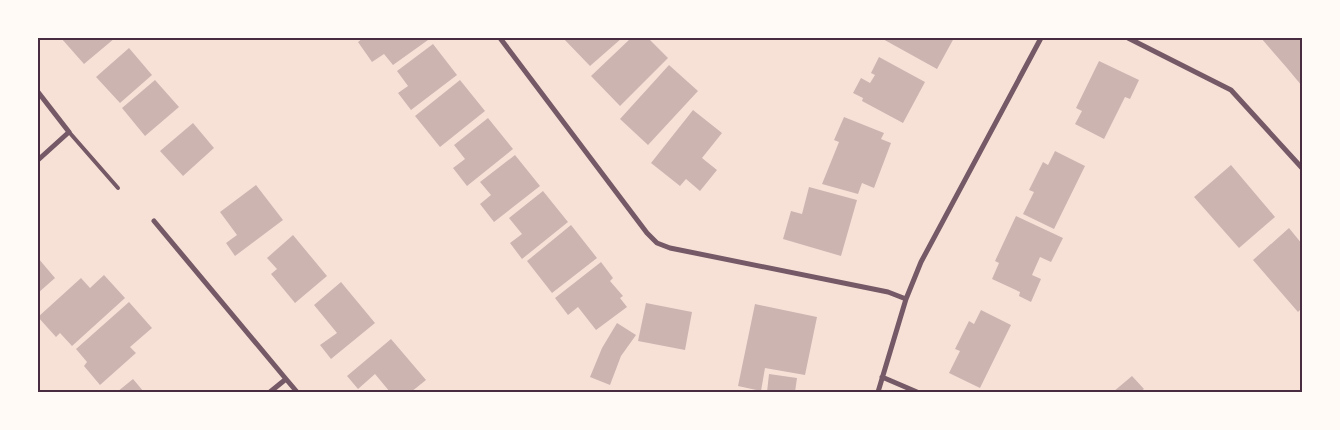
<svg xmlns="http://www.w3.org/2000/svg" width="1340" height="430" font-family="'PT Sans Narrow',sans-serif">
	<rect width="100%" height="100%" fill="#f7e1d7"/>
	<path fill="#ccb4b1" d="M 61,38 L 115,38 L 84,64 Z
		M 363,38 L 427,38 L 428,40 L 393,65 L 384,54 L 372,62 L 358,42 Z
		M 563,38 L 622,38 L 590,66 Z
		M 631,38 L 648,38 L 668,58 L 620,106 L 591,76 Z
		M 881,38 L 954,38 L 937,69 Z
		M 1261,38 L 1302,38 L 1302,86 L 1287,68 Z
		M 433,44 L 457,75 L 411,110 L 398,93 L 408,86 L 397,71 Z
		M 129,48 L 152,75 L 120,103 L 96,77 Z
		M 879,57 L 925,82 L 903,123 L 862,101 L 863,98 L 853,93 L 861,78 L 870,83 L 875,75 L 871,73 Z
		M 1099,61 L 1139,80 L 1130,99 L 1125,97 L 1104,139 L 1075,124 L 1082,111 L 1076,108 Z
		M 669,65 L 698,91 L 648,145 L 620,119 Z
		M 155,80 L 179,107 L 145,136 L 122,108 Z
		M 460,80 L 485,111 L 440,147 L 415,116 Z
		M 693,110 L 722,133 L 702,158 L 717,170 L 700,191 L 686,179 L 680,186 L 651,163 Z
		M 844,117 L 884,133 L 881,139 L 891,143 L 874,188 L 862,183 L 858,194 L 822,184 L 839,142 L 834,140 Z
		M 488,118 L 513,149 L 467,186 L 453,168 L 465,159 L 454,145 Z
		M 193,123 L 214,148 L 183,176 L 160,151 Z
		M 1055,151 L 1085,166 L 1054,229 L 1023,214 L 1034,192 L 1029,190 L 1043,162 L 1048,165 Z
		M 515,155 L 540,186 L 494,222 L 480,204 L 491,195 L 480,182 Z
		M 1231,165 L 1275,217 L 1239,248 L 1194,197 Z
		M 256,185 L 283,220 L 235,256 L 226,243 L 237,235 L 220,212 Z
		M 809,187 L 857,200 L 841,256 L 783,239 L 791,211 L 802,214 Z
		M 543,191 L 568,222 L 522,259 L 510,243 L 522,234 L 509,218 Z
		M 1016,216 L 1063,238 L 1051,262 L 1040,257 L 1032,275 L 1041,279 L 1031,302 L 1019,296 L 1020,292 L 992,279 L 999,263 L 995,261 Z
		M 571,225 L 597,258 L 552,293 L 527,261 Z
		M 1289,228 L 1302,244 L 1302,308 L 1298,312 L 1253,260 Z
		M 293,235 L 327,276 L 295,303 L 271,274 L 277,269 L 267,258 Z
		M 38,258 L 55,278 L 38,293 Z
		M 601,262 L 613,278 L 610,281 L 623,296 L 620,298 L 627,307 L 596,330 L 578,307 L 568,315 L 555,298 Z
		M 104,275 L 125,298 L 72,346 L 60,333 L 56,337 L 38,317 L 81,278 L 90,288 Z
		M 341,282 L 375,323 L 331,359 L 320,345 L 337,333 L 314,305 Z
		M 129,302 L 152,328 L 130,347 L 136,353 L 100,385 L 84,366 L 87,362 L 76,349 Z
		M 646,303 L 692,312 L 685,350 L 638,341 Z
		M 755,304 L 817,317 L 805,375 L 765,368 L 761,391 L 738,386 Z
		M 981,310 L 1011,325 L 980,388 L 949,373 L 960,351 L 955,349 L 969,321 L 974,324 Z
		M 617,323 L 636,335 L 621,356 L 610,385 L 590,377 L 602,348 Z
		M 391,339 L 426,380 L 411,392 L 390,392 L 375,374 L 358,389 L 347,376 Z
		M 769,374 L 797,378 L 795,392 L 767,392 Z
		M 1132,376 L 1144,389 L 1140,392 L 1113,392 Z
		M 133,379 L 144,392 L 117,392 Z"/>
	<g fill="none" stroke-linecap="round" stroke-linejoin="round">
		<path stroke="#755966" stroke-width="4" d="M 69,132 L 118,188"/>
		<path stroke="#755966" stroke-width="5" d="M 500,38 L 647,233 L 657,243 L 670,248 L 888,292 L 906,299
			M 1128,38 L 1231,90 L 1302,168
			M 38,92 L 69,132 L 38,160
			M 154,221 L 286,379 L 270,392
			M 882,377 L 917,392
			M 286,379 L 297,392
			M 878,392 L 906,299 L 921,262 L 1041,38"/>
	</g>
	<rect width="1340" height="430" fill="none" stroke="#fffaf5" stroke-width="78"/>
	<rect x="39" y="39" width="1262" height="352" fill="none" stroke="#4a2c40" stroke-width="2"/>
</svg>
